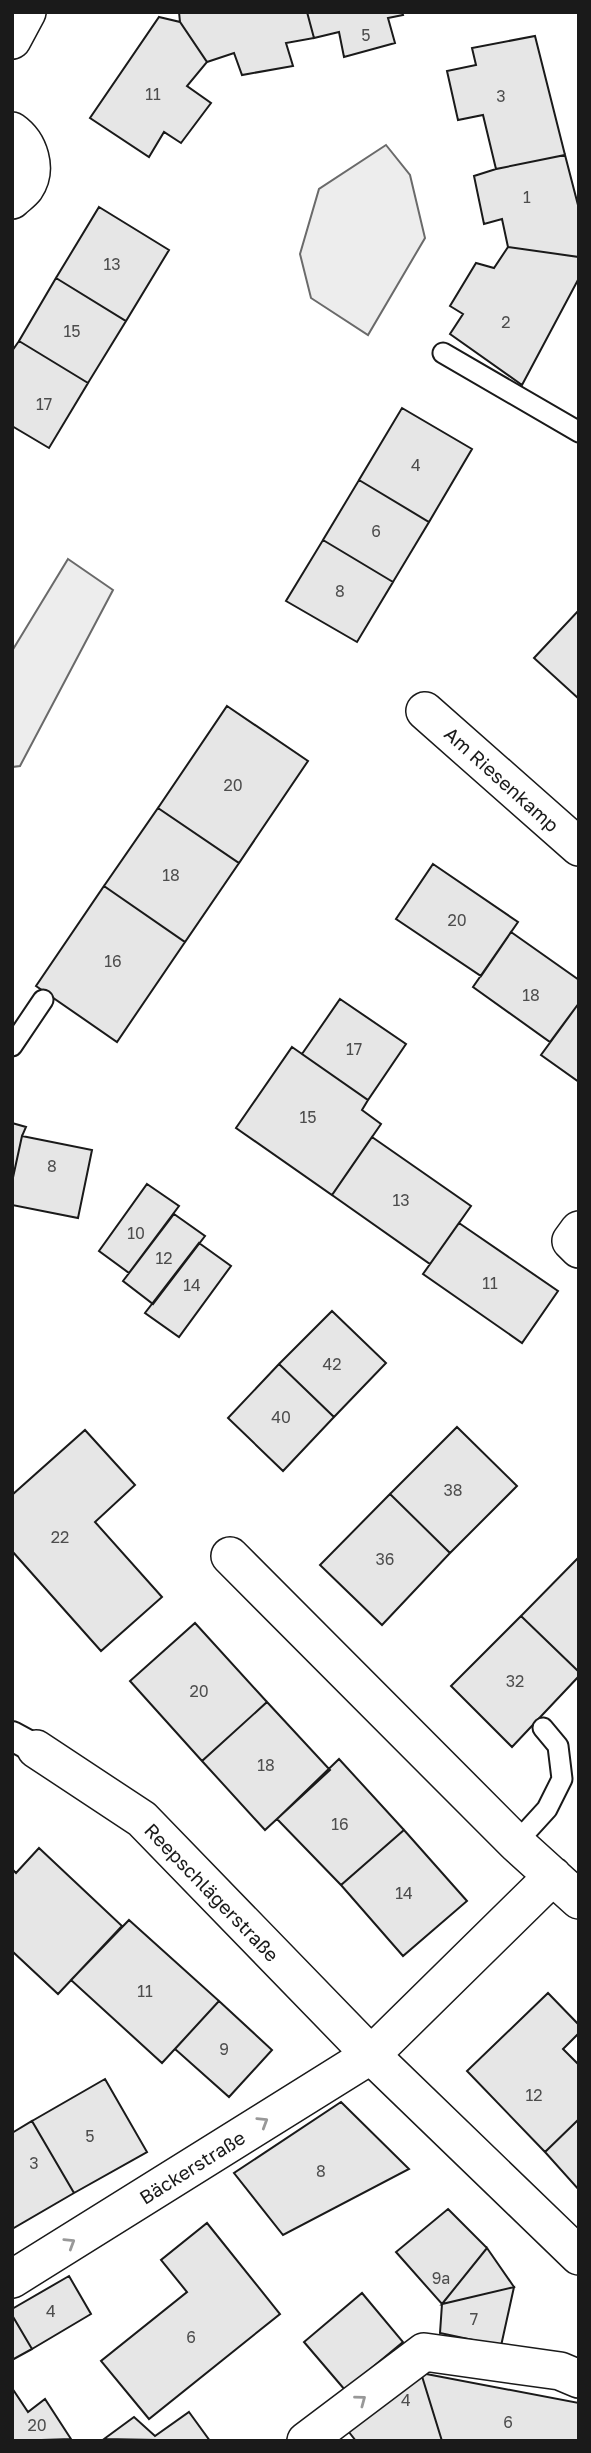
<svg xmlns="http://www.w3.org/2000/svg" width="591" height="2453" font-family="'Golos Text',sans-serif">
	<rect width="100%" height="100%" fill="#fff"/>
	<path fill="#ededed" stroke="#6a6a6a" stroke-width="2" d="M 386,145 L 410,175 L 425,238 L 368,335 L 311,298 L 300,254 L 319,189 Z
		M 68,559 L 113,590 L 20,766 L 12,767 L 12,651 Z"/>
	<path fill="#e6e6e6" stroke="#1a1a1a" stroke-width="2" d="M 179,12 L 307,12 L 314,38 L 286,43 L 293,66 L 242,75 L 234,53 L 207,62 L 180,22 Z
		M 307,12 L 402,12 L 403,15 L 388,18 L 395,43 L 344,57 L 339,32 L 314,38 Z
		M 159,17 L 180,22 L 207,62 L 187,86 L 211,103 L 181,143 L 164,132 L 149,157 L 90,118 Z
		M 535,36 L 565,155 L 496,169 L 483,115 L 458,120 L 447,71 L 476,65 L 472,48 Z
		M 565,155 L 579,209 L 579,257 L 508,247 L 502,219 L 484,224 L 474,176 L 496,169 Z
		M 99,207 L 169,250 L 126,321 L 56,278 Z
		M 508,247 L 579,257 L 579,278 L 522,385 L 450,334 L 463,314 L 450,306 L 476,263 L 494,268 Z
		M 56,278 L 126,321 L 88,383 L 19,341 Z
		M 19,341 L 88,383 L 49,448 L 12,426 L 12,351 Z
		M 402,408 L 472,449 L 429,522 L 359,480 Z
		M 359,480 L 429,522 L 393,582 L 323,540 Z
		M 323,540 L 393,582 L 357,642 L 286,601 Z
		M 579,610 L 579,699 L 534,658 Z
		M 227,706 L 308,761 L 239,863 L 158,808 Z
		M 158,808 L 239,863 L 185,942 L 104,886 Z
		M 433,864 L 518,922 L 481,976 L 396,919 Z
		M 104,886 L 185,942 L 117,1042 L 36,986 Z
		M 511,932 L 579,980 L 579,1003 L 550,1042 L 473,987 Z
		M 340,999 L 406,1044 L 368,1100 L 302,1054 Z
		M 579,1003 L 579,1082 L 541,1055 Z
		M 292,1047 L 368,1100 L 362,1110 L 381,1124 L 332,1195 L 236,1128 Z
		M 12,1123 L 26,1127 L 22,1136 L 12,1182 Z
		M 22,1136 L 92,1150 L 78,1218 L 12,1205 L 12,1182 Z
		M 372,1137 L 471,1206 L 430,1264 L 332,1195 Z
		M 147,1184 L 179,1206 L 129,1273 L 99,1251 Z
		M 174,1214 L 205,1236 L 153,1304 L 123,1281 Z
		M 459,1223 L 558,1291 L 522,1343 L 423,1274 Z
		M 199,1243 L 231,1266 L 179,1337 L 145,1313 Z
		M 332,1311 L 386,1363 L 334,1417 L 279,1364 Z
		M 279,1364 L 334,1417 L 283,1471 L 228,1418 Z
		M 457,1427 L 517,1486 L 450,1553 L 390,1494 Z
		M 85,1430 L 135,1485 L 95,1522 L 162,1597 L 101,1651 L 12,1551 L 12,1495 Z
		M 390,1494 L 450,1553 L 382,1625 L 320,1565 Z
		M 579,1557 L 579,1672 L 521,1616 Z
		M 521,1616 L 579,1672 L 579,1676 L 512,1747 L 451,1686 Z
		M 195,1623 L 267,1702 L 202,1761 L 130,1681 Z
		M 267,1702 L 330,1770 L 265,1830 L 202,1761 Z
		M 339,1759 L 404,1830 L 341,1885 L 277,1819 Z
		M 404,1830 L 467,1901 L 403,1956 L 341,1885 Z
		M 39,1848 L 122,1926 L 58,1994 L 12,1951 L 12,1869 L 16,1873 Z
		M 129,1920 L 219,2001 L 162,2063 L 71,1980 Z
		M 548,1993 L 579,2025 L 579,2033 L 563,2049 L 579,2065 L 579,2119 L 545,2152 L 467,2071 Z
		M 219,2001 L 272,2050 L 229,2097 L 175,2049 Z
		M 105,2079 L 147,2152 L 74,2193 L 32,2121 Z
		M 341,2102 L 409,2169 L 283,2235 L 234,2173 Z
		M 579,2119 L 579,2190 L 545,2152 Z
		M 32,2121 L 74,2193 L 12,2229 L 12,2133 Z
		M 448,2209 L 487,2248 L 442,2304 L 396,2252 Z
		M 207,2223 L 280,2314 L 149,2419 L 101,2361 L 187,2292 L 161,2260 Z
		M 487,2248 L 514,2287 L 442,2304 Z
		M 69,2276 L 91,2314 L 32,2349 L 12,2315 L 12,2309 Z
		M 514,2287 L 501,2346 L 440,2333 L 442,2304 Z
		M 362,2293 L 403,2342 L 345,2390 L 304,2342 Z
		M 12,2315 L 32,2349 L 12,2360 Z
		M 421,2373 L 442,2441 L 356,2441 L 345,2427 Z
		M 421,2373 L 579,2403 L 579,2441 L 442,2441 Z
		M 12,2388 L 28,2412 L 45,2399 L 71,2439 L 12,2441 Z
		M 189,2412 L 210,2441 L 104,2439 L 134,2417 L 155,2436 Z"/>
	<g fill="none" stroke-linecap="round" stroke-linejoin="round">
		<defs>
			<path id="service" d="M 443,353 L 579,432
				M 12,1046 L 43,1000
				M 516,1843 L 547,1809 L 562,1779 L 558,1746 L 543,1728"/>
			<path id="pedestrian" d="M 12,1736 L 36,1749"/>
			<path id="minor" d="M 12,40 L 27,12
				M 12,131 C 29,143 38,169 25,188 C 22,192 16,196 12,200
				M 425,711 L 579,847
				M 579,1230 L 571,1241 L 579,1249
				M 230,1556 L 516,1843 L 579,1900
				M 36,1749 L 142,1819 L 371,2055 L 579,2256
				M 12,2279 L 371,2055 L 553,1876
				M 306,2441 L 424,2352 L 560,2371 L 579,2379"/>
		</defs>
		<use href="#service" stroke="#1a1a1a" stroke-width="23"/>
		<use href="#pedestrian" stroke="#1a1a1a" stroke-width="32"/>
		<use href="#minor" stroke="#1a1a1a" stroke-width="40"/>
		<use href="#service" stroke="#fff" stroke-width="19"/>
		<use href="#pedestrian" stroke="#fff" stroke-width="28"/>
		<use href="#minor" stroke="#fff" stroke-width="37"/>
	</g>
	<defs><path id="oneway-chevron" d="M-2-3.5L2.5 0L-2 3.5" fill="none" stroke-width="1.6" stroke-linecap="round" stroke-linejoin="round" transform="scale(1.75)"/></defs>
	<g stroke="#989898">
		<use href="#oneway-chevron" transform="translate(263 2122) rotate(-32)"/>
		<use href="#oneway-chevron" transform="translate(70 2243) rotate(-32)"/>
		<use href="#oneway-chevron" transform="translate(361 2400) rotate(-37)"/>
	</g>
	<g text-anchor="middle" dominant-baseline="central" stroke-width="5" stroke-linejoin="round" paint-order="stroke">
		<g font-size="16" fill="#4d4d4d">
			<text x="366" y="35">5</text>
			<text x="153" y="94">11</text>
			<text x="501" y="96">3</text>
			<text x="527" y="197">1</text>
			<text x="112" y="264">13</text>
			<text x="506" y="322">2</text>
			<text x="72" y="331">15</text>
			<text x="44" y="404">17</text>
			<text x="416" y="465">4</text>
			<text x="376" y="531">6</text>
			<text x="340" y="591">8</text>
			<text x="233" y="785">20</text>
			<text x="171" y="875">18</text>
			<text x="457" y="920">20</text>
			<text x="113" y="961">16</text>
			<text x="531" y="995">18</text>
			<text x="354" y="1049">17</text>
			<text x="308" y="1117">15</text>
			<text x="52" y="1166">8</text>
			<text x="401" y="1200">13</text>
			<text x="136" y="1233">10</text>
			<text x="164" y="1258">12</text>
			<text x="490" y="1283">11</text>
			<text x="192" y="1285">14</text>
			<text x="332" y="1364">42</text>
			<text x="281" y="1417">40</text>
			<text x="453" y="1490">38</text>
			<text x="60" y="1537">22</text>
			<text x="385" y="1559">36</text>
			<text x="515" y="1681">32</text>
			<text x="199" y="1691">20</text>
			<text x="266" y="1765">18</text>
			<text x="340" y="1824">16</text>
			<text x="404" y="1893">14</text>
			<text x="145" y="1991">11</text>
			<text x="224" y="2049">9</text>
			<text x="534" y="2095">12</text>
			<text x="90" y="2136">5</text>
			<text x="34" y="2163">3</text>
			<text x="321" y="2171">8</text>
			<text x="441" y="2278">9a</text>
			<text x="51" y="2311">4</text>
			<text x="474" y="2319">7</text>
			<text x="191" y="2337">6</text>
			<text x="406" y="2400">4</text>
			<text x="508" y="2422">6</text>
			<text x="37" y="2425">20</text>
		</g>
		<g font-size="19" fill="#1a1a1a" stroke="#fff">
			<text transform="translate(502 779) rotate(42)">Am Riesenkamp</text>
			<text transform="translate(212 1892) rotate(46)">Reepschlägerstraße</text>
			<text transform="translate(192 2167) rotate(-32)">Bäckerstraße</text>
		</g>
	</g>
	<rect width="591" height="2453" fill="none" stroke="#1a1a1a" stroke-width="28"/>
</svg>
